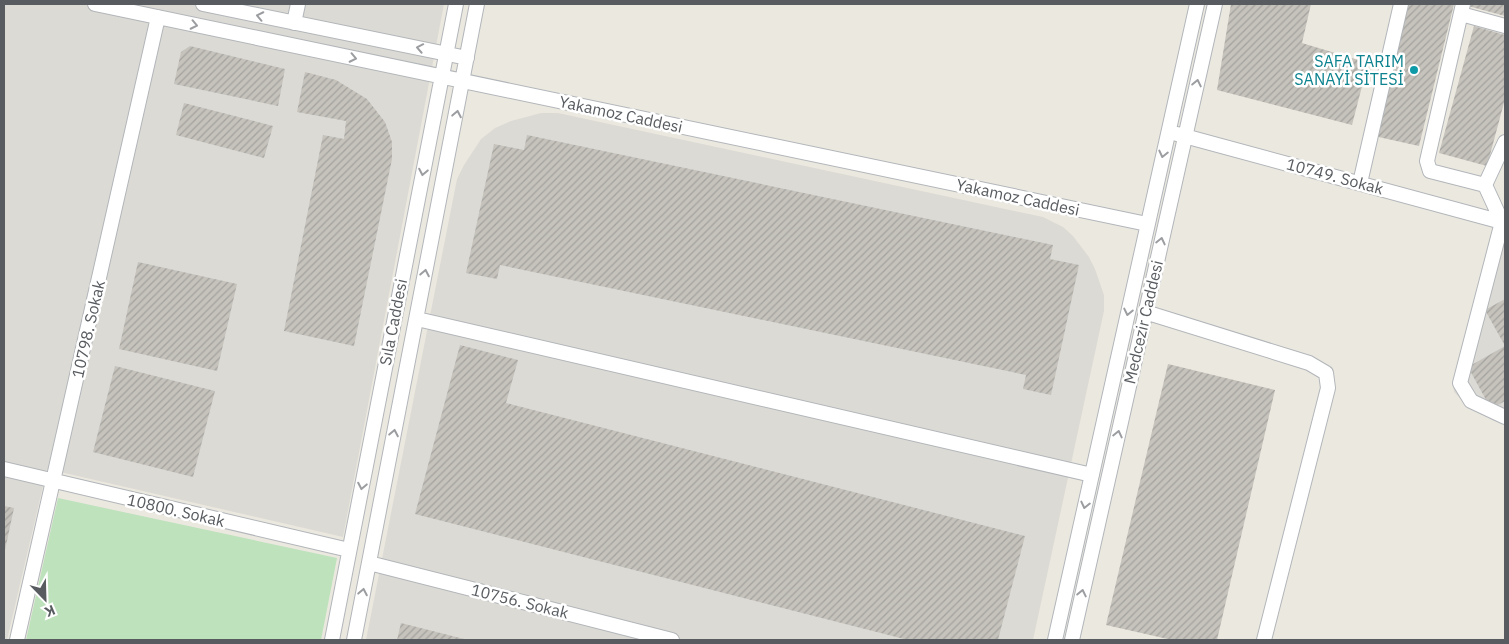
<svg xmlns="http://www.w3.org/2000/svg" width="1509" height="644" font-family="'IBM Plex Sans',sans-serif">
	<defs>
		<pattern id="building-hatch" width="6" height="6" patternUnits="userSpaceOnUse" patternTransform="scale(1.25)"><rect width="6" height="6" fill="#c6c3bd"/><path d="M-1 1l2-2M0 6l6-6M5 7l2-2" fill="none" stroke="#a4a29d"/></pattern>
	</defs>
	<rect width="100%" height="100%" fill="#ebe8df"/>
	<path fill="#dcdad4" d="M 4,4 L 444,4 L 343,537 L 47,469 L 7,640 L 4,640 Z
		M 541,113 L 558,113 L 1043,217 L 1063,227 L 1073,236 L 1089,257 L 1095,269 L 1104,295 L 1104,311 L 1033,640 L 366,640 L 457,179 L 464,165 L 481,139 L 495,128 L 511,121 Z
		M 1499,225 L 1505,227 L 1505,424 L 1492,420 L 1464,402 L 1454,392 L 1453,383 Z"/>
	<path fill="#bde2bc" d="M 58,498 L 337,558 L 321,640 L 26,640 Z"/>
	<path fill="url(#building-hatch)" d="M 1231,4 L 1311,4 L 1302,43 L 1368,63 L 1352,125 L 1217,90 Z
		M 1406,4 L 1454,4 L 1419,146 L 1374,136 Z
		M 1469,4 L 1505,4 L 1505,16 L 1468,6 Z
		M 1474,26 L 1505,35 L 1505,99 L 1487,166 L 1439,153 Z
		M 190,46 L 285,69 L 278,106 L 174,84 L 181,52 Z
		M 305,72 L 336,80 L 367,99 L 385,122 L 392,142 L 392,159 L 354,346 L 284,331 L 323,135 L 344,139 L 346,121 L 297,112 Z
		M 184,103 L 273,126 L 264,158 L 176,135 Z
		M 527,135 L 1053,245 L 1050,259 L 1079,265 L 1051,395 L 1023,389 L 1026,375 L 500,265 L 497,279 L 466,273 L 494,144 L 524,150 Z
		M 138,262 L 237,284 L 217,371 L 119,349 Z
		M 1505,299 L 1505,401 L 1491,409 L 1468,367 L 1505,346 L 1485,310 Z
		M 460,345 L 518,360 L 506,403 L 1025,536 L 998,640 L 908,640 L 415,514 Z
		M 1168,364 L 1275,390 L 1217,640 L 1172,640 L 1106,625 Z
		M 115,366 L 215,391 L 193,477 L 93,452 Z
		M 4,506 L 14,508 L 5,550 L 4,550 Z
		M 401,623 L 468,640 L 397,640 Z"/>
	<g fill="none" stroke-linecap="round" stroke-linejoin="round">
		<defs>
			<path id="minor" d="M 95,4 L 1147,224
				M 203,4 L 467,58
				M 1463,4 L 1427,161 L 1430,171 L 1485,185
				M 1461,14 L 1505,26
				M 294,23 L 298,4
				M 1177,134 L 1502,222
				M 1360,183 L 1401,4
				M 1502,222 L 1485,185 L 1505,142
				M 1505,223 L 1502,222 L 1460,383 L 1471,401 L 1505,417
				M 1145,312 L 1309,363 L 1326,373 L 1328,388 L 1264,640
				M 417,319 L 1092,475
				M 4,469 L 349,550
				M 369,563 L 672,640
				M 17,640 L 158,17
				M 332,640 L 456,4
				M 354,640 L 477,4
				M 1055,640 L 1197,4
				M 1072,640 L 1215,4"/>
		</defs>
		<use href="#minor" stroke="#b2b6ba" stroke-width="16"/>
		<use href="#minor" stroke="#fff" stroke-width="14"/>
	</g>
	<defs><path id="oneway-chevron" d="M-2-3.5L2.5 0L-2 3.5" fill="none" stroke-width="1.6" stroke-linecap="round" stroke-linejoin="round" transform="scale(1.25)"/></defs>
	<g stroke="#9b9da0">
		<use href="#oneway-chevron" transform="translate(260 16) rotate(-168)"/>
		<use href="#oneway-chevron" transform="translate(194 25) rotate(12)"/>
		<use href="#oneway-chevron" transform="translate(420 48) rotate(-169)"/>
		<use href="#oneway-chevron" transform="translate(353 58) rotate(12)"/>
		<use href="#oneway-chevron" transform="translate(1197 83) rotate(-78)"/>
		<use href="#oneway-chevron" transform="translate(457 114) rotate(-79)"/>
		<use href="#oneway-chevron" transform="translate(1163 154) rotate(103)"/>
		<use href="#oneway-chevron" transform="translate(423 172) rotate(101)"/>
		<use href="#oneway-chevron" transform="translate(1161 241) rotate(-77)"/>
		<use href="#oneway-chevron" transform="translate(425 273) rotate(-79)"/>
		<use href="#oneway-chevron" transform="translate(1128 312) rotate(102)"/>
		<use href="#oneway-chevron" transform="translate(394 433) rotate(-79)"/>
		<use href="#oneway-chevron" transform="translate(1118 434) rotate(-77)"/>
		<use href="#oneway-chevron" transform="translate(362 486) rotate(101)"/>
		<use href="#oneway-chevron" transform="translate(1085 505) rotate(103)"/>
		<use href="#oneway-chevron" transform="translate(363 592) rotate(-79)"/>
		<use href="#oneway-chevron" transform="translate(1082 593) rotate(-78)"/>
	</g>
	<circle fill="#0f9aa8" stroke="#fff" stroke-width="2" cx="1414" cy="70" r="5"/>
	<g text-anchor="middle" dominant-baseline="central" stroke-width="5" stroke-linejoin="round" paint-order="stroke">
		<g font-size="16" fill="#0d838f" stroke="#fff" text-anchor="end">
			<text x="1404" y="61">SAFA TARIM<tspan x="1404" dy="18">SANAYİ SİTESİ</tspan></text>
		</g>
		<g font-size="16" fill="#585c60" stroke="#fff">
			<text transform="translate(621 114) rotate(12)">Yakamoz Caddesi</text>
			<text transform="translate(1335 176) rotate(15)">10749. Sokak</text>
			<text transform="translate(1018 197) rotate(12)">Yakamoz Caddesi</text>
			<text transform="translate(393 322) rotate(-79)">Sıla Caddesi</text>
			<text transform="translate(1143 322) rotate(-77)">Medcezir Caddesi</text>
			<text transform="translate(88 329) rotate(-77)">10798. Sokak</text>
			<text transform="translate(176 510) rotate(13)">10800. Sokak</text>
			<text transform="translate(520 601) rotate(14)">10756. Sokak</text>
		</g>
	</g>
	<rect width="1509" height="644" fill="none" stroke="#585c60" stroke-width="10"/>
	<g transform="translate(45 599) rotate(157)" stroke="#ffffff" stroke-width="4" paint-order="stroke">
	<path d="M0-4L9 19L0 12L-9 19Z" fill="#585c60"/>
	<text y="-8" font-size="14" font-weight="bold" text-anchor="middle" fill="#585c60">K</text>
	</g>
</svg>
